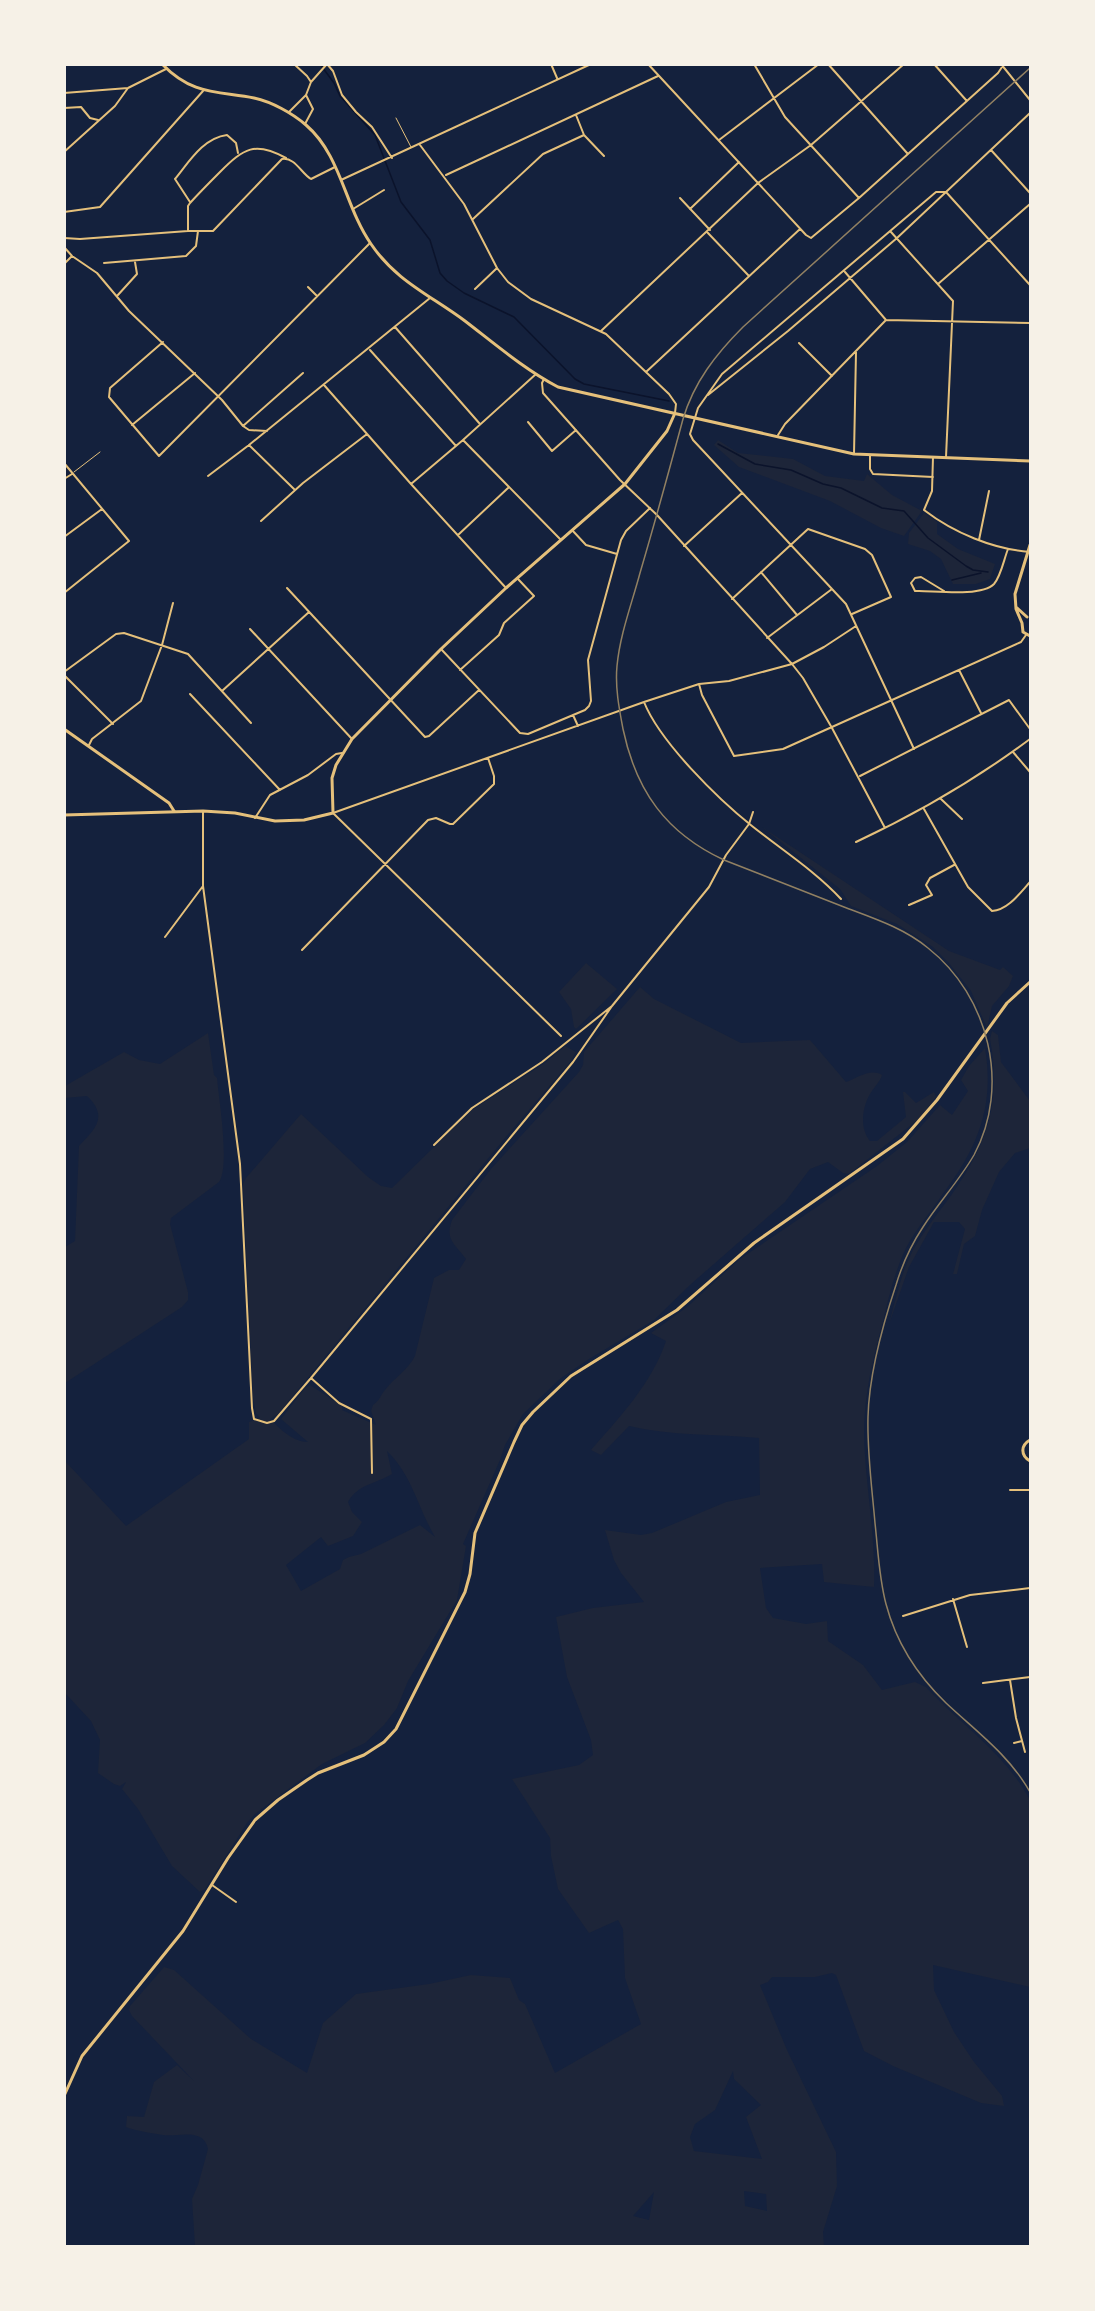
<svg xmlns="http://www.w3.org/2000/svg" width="1095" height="2311" font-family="Mulish,sans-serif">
	<rect width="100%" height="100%" fill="#14213d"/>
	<path fill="#1d2539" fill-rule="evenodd" d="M 718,440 L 738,453 L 793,459 L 825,476 L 864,481 L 867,474 L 892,495 L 922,511 L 904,536 L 881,528 L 830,501 L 739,467 L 714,445 Z
		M 924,513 L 937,522 L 937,534 L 958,549 L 995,564 L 990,579 L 976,584 L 953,584 L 941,559 L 930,551 L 908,544 L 909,533 Z
		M 762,827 L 949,951 L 1000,970 L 1003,967 L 1013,976 L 1009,986 L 992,1006 L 987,1028 L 971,991 L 948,962 L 933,947 L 897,924 L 851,906 L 840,889 Z
		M 586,963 L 617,989 L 576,1029 L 574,1027 L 571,1009 L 559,992 Z
		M 640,987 L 654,999 L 741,1043 L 810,1040 L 846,1082 C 858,1078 870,1068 882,1075 C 880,1082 875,1086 872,1091 C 862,1105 859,1128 870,1141 L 877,1141 L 906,1117 L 903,1092 L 905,1092 L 916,1103 L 934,1092 L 936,1097 L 920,1118 L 849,1174 L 843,1173 L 828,1162 L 810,1169 L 785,1202 L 691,1284 L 654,1320 L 589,1359 L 561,1378 L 523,1414 L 505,1445 L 500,1460 L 463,1544 L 466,1546 L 457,1600 L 408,1681 L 397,1708 L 384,1725 L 365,1743 L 322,1764 L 255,1814 L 247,1823 L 205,1889 L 200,1892 L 172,1866 L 138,1809 L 122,1789 L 126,1782 L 120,1786 L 114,1784 L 98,1773 L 100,1740 L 91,1721 L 65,1693 L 64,1460 L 126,1526 L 249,1439 L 249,1422 L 260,1418 L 256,1413 L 253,1397 L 243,1184 L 246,1178 L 301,1114 L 368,1177 L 381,1186 L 392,1188 L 472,1110 L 545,1063 L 565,1046 L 576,1052 L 570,1062 L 505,1138 L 278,1414 L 270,1419 C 280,1429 293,1442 308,1442 L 281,1419 L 305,1388 L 310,1385 L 342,1406 L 342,1410 L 376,1425 L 371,1411 L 373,1405 C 381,1399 379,1397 385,1390 C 394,1378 408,1370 415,1356 L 434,1278 L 449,1270 L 459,1270 L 466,1259 C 454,1243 445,1240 452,1220 L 491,1169 L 579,1072 L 583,1065 L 584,1052 ZM 387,1451 C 412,1475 418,1508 435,1537 L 420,1525 L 361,1554 L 349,1557 L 343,1560 L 340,1569 L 301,1591 L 286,1565 L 321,1537 L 328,1546 L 353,1536 L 362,1522 L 352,1512 L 348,1502 C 358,1484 376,1484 392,1474 Z
		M 992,1031 L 998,1035 L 1001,1062 L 1030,1101 L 1030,1148 L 1015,1153 L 999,1172 L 982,1210 L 975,1236 L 964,1244 L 957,1274 L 953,1274 L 965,1229 L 959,1222 L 934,1222 L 909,1267 L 889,1324 C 896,1298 901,1273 913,1250 C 924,1231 937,1214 950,1197 C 987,1145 1002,1103 990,1039 Z
		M 208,1033 L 214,1075 L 217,1078 C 219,1100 230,1166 219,1182 L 171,1218 L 170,1224 L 188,1292 L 188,1300 L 182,1307 L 65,1383 L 65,1247 L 75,1241 L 79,1146 C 95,1129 109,1117 87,1096 L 65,1098 L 65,1086 L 124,1052 L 139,1060 L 160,1064 Z
		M 985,1048 C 995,1107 977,1149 942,1195 C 930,1213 916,1229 906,1248 C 895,1271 889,1296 883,1321 C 873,1358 864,1394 864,1433 C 865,1484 876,1535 874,1587 L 824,1582 L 822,1564 L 760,1568 L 766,1608 L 773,1618 L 806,1624 L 827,1621 L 828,1641 L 863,1665 L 882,1690 L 915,1682 L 926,1687 C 961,1725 1005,1753 1030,1800 L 1030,1987 L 933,1965 L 934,1990 L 954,2032 L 974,2062 L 1002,2096 L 1004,2106 L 981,2103 L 893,2066 L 864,2051 L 836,1975 L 832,1973 L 815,1977 L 772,1977 L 768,1982 L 760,1985 L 787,2050 L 836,2152 L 837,2186 L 823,2232 L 824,2246 L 195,2246 L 192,2199 L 198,2185 L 208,2149 C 204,2127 178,2137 163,2135 C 151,2133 137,2131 126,2127 L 127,2116 L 144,2117 L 154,2082 L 177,2065 L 194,2081 L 132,2016 L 129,2010 L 130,2006 L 164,1967 L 174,1970 L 251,2039 L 307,2073 L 323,2023 L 356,1994 L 429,1984 L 471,1975 L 510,1978 L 519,2000 L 525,2004 L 555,2073 L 641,2024 L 625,1978 L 623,1929 L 618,1920 L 589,1933 L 558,1889 L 551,1856 L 550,1838 L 512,1779 L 579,1765 L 593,1755 L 591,1740 L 567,1677 L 556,1617 L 593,1608 L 644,1602 L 621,1573 L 614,1560 L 605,1530 L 641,1535 L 652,1533 L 726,1502 L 760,1495 L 759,1438 C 716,1434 671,1436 629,1426 L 601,1455 L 591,1450 C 620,1417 652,1383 666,1341 L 651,1333 L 687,1307 L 740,1259 L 877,1166 L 907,1142 L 940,1105 L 952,1115 L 968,1091 L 961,1080 L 969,1066 ZM 733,2071 L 734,2079 L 761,2105 L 746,2117 L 762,2159 L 694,2151 L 690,2137 L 695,2124 L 715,2110 ZM 744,2191 L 766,2194 L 767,2211 L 745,2206 ZM 654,2192 L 649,2220 L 633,2216 Z"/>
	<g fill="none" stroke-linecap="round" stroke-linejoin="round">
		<path stroke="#0b132b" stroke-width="1.5" d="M 320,64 L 334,83 L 340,96 L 375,135 L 401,202 L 430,240 L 440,273 L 447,281 L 464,293 L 514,317 L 575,379 L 584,384 L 669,401
			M 718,444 L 755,464 L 791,470 L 823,484 L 841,488 L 882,508 L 904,511 L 928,538 L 966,566 L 973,570 L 988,572
			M 952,580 L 981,573"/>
		<path stroke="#e5c07b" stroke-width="1" d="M 396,118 L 411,147
			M 74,472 L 100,452"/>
		<path stroke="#e5c07b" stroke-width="2" d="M 327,64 L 333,71 L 342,95 L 356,112 L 372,127 L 392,158
			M 551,64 L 557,78
			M 648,64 L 806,235 L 811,238 L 859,198 L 998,73 L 1004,64
			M 754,64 L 785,117 L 859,198
			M 828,64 L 907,153
			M 934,64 L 966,100
			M 1001,64 L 1030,100
			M 311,82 L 327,64
			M 64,93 L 128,88 L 166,69
			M 64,108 L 81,107 L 90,118 L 98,120
			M 289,112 L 306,95 L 311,82 L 307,76 L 294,64
			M 576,115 L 584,135 L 604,156
			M 305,124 L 313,109 L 306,95
			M 719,140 L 819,64
			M 420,145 L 464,204 L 497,268 L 508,282 L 531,299 L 606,334 L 669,394 L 676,404 L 675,413
			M 991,150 L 1030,193
			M 64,152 L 115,106 L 128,88
			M 446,175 L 658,76
			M 341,180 L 591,64
			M 946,192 L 1030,285
			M 680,198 L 710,230
			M 190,202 L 175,179 C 189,162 203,138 227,135 L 236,143 L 238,153
			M 353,209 L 384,190
			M 690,209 L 739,162
			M 64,212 L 100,207 L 203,91
			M 473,219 L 543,154 L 584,135
			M 188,231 L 188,206 L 190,203 C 200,192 210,182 220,172 C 244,148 255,141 286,158
			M 707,232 L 749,276
			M 891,232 L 953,301 L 946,457
			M 64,238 L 80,239 L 188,231 L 213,231 L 282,159 C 295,157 301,173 311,179 L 335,167
			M 64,247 L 72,256 L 97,273 L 129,311 L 222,400 L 243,426 L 249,430 L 267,431
			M 104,263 L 186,256 L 196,246 L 198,231
			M 64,264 L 72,256
			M 845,272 L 886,320
			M 938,284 L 1030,204
			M 308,287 L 317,296
			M 475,289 L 497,268
			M 117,296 L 137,274 L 135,262
			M 395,327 L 480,424
			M 601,331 L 758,183 L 811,145 L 904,64
			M 163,342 L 110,388 L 109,397 L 159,456 L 370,243
			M 799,343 L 832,376
			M 370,350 L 456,446
			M 646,372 L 800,229
			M 544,379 L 542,383 L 543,393 L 620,480 L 657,515 L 792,664 L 803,678 L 832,728 L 885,828
			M 324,385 L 411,484 L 506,588
			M 708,395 L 788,331 L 897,238 L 1030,113
			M 528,422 L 552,451 L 576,430
			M 132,425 L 195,373
			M 243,426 L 303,373
			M 778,435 L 785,424 L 886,320 L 1030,323
			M 463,440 L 561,540
			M 249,445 L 295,490
			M 854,454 L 856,352
			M 870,455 L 870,469 L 873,474 L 933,477
			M 933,457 L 932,491 L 924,510 C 954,533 993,549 1030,552
			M 64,463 L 129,541 L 64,593
			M 208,476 L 249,445 L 430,298
			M 64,479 L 72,474
			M 411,484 L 463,440 L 536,374
			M 261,521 L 303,483 L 367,434
			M 572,530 L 586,545 L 617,554
			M 458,535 L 508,488
			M 64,537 L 102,509
			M 979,540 L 989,491
			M 684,546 L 742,493
			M 761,572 L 797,615
			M 287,588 L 425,737 L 429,736 L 479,690
			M 944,591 L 921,577 L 915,578 L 911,583 L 915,591 L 919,591 C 936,591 981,597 994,584 C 1001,576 1004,559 1008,549
			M 732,599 L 808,529 L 865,549 L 872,555 L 891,597 L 852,614
			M 250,629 L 352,739
			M 767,638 L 832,589
			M 441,649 L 520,733 L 528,734 L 585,710 L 589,706 L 591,701 L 588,660 L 621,540 L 626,531 L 650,508
			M 460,670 L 499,635 L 504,623 L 534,596 L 518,579
			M 959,670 L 981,713
			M 64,672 L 116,634 L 124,633 L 188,654 L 251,723
			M 64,675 L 113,724
			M 699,684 L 702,695 L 734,756 L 783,749 L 1021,642 L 1026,635
			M 222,691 L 309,612
			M 190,694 L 280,790
			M 644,702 C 660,742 718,799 752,826 C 782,850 815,871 841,899
			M 573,715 L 578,726
			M 89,745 L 92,739 L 141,701 L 162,645 L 173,603
			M 914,749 L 846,604 L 693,440 L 690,434 L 698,408 L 722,374 L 936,192 L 946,192
			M 1013,752 L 1030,772
			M 860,776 L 1009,700 L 1030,729
			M 941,799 L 962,819
			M 924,809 L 968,887 L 992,911 C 1008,910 1020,893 1030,882
			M 255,818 L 270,795 L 308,775 L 336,754 L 342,753
			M 856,842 C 918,813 975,780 1030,739
			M 203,886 L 240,1164 L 252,1408 L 254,1419 L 267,1423 L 274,1421 L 311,1378
			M 909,905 L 932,895 L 926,885 L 930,878 L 954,865
			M 165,937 L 203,886 L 203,811
			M 302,950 L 428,820 L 436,818 L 450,824 L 453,824 L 494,784 L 494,776 L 488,758
			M 561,1036 L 333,813 L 644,702 L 699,684 L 729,681 L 792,664 L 824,647 L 856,626
			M 434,1145 L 472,1108 L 542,1062 L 612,1006 L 709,887 L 726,855 L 749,824 L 753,812
			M 372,1473 L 371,1419 L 339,1403 L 311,1378 L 573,1062 L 612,1006
			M 1010,1490 L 1030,1490
			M 953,1599 L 967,1647
			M 903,1616 L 970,1595 L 1030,1588
			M 1010,1680 L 1016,1718 L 1025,1752
			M 983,1683 L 1030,1677
			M 1014,1743 L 1022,1741
			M 212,1885 L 236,1902"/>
		<path stroke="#e5c07b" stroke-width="3" d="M 162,64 C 192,95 216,91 254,98 C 272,102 292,113 306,125 C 341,155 345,207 371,244 C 396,281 430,295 465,321 C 495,344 524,369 558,387 L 854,454 L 1030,461
			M 64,729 L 169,803 L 174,811
			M 64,815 L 203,811 L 235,813 L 275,821 L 304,820 L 333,813 L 332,778 L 336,765 L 352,739 L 441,649 L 506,588 L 625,484 L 667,431 L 675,413
			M 64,2096 L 82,2056 L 183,1931 L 228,1858 L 255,1820 L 278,1800 L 307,1780 L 318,1773 L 364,1755 L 384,1742 L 396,1729 L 465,1592 L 470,1574 L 475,1533 L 514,1442 L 522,1425 L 533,1412 L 571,1376 L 677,1310 L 754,1243 L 903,1139 L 937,1100 L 1007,1003 L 1030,982"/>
		<path stroke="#e5c07b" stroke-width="3" d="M 1030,545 L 1015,594 L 1016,609 L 1022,623 L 1023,632 L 1030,636
			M 1016,607 L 1027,617
			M 1030,1440 C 1021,1445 1020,1455 1030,1461"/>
		<path stroke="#918062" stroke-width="1.5" d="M 1030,68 L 743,327 C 716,354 694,382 683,419 C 669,471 655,522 640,573 C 632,603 620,634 617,666 C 615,687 619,708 623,729 C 636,791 666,833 724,860 C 764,876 804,891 844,907 C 873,918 904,928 928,948 C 989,996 1011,1086 974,1155 C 959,1181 939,1202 923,1227 C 911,1245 902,1265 896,1285 C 883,1324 869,1377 868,1417 C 867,1452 872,1488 875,1523 C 878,1550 879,1578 886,1604 C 896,1642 918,1676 946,1703 C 977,1732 1009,1755 1030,1792"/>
	</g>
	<rect width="1095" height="2311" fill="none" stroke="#f6f1e7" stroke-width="132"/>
</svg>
